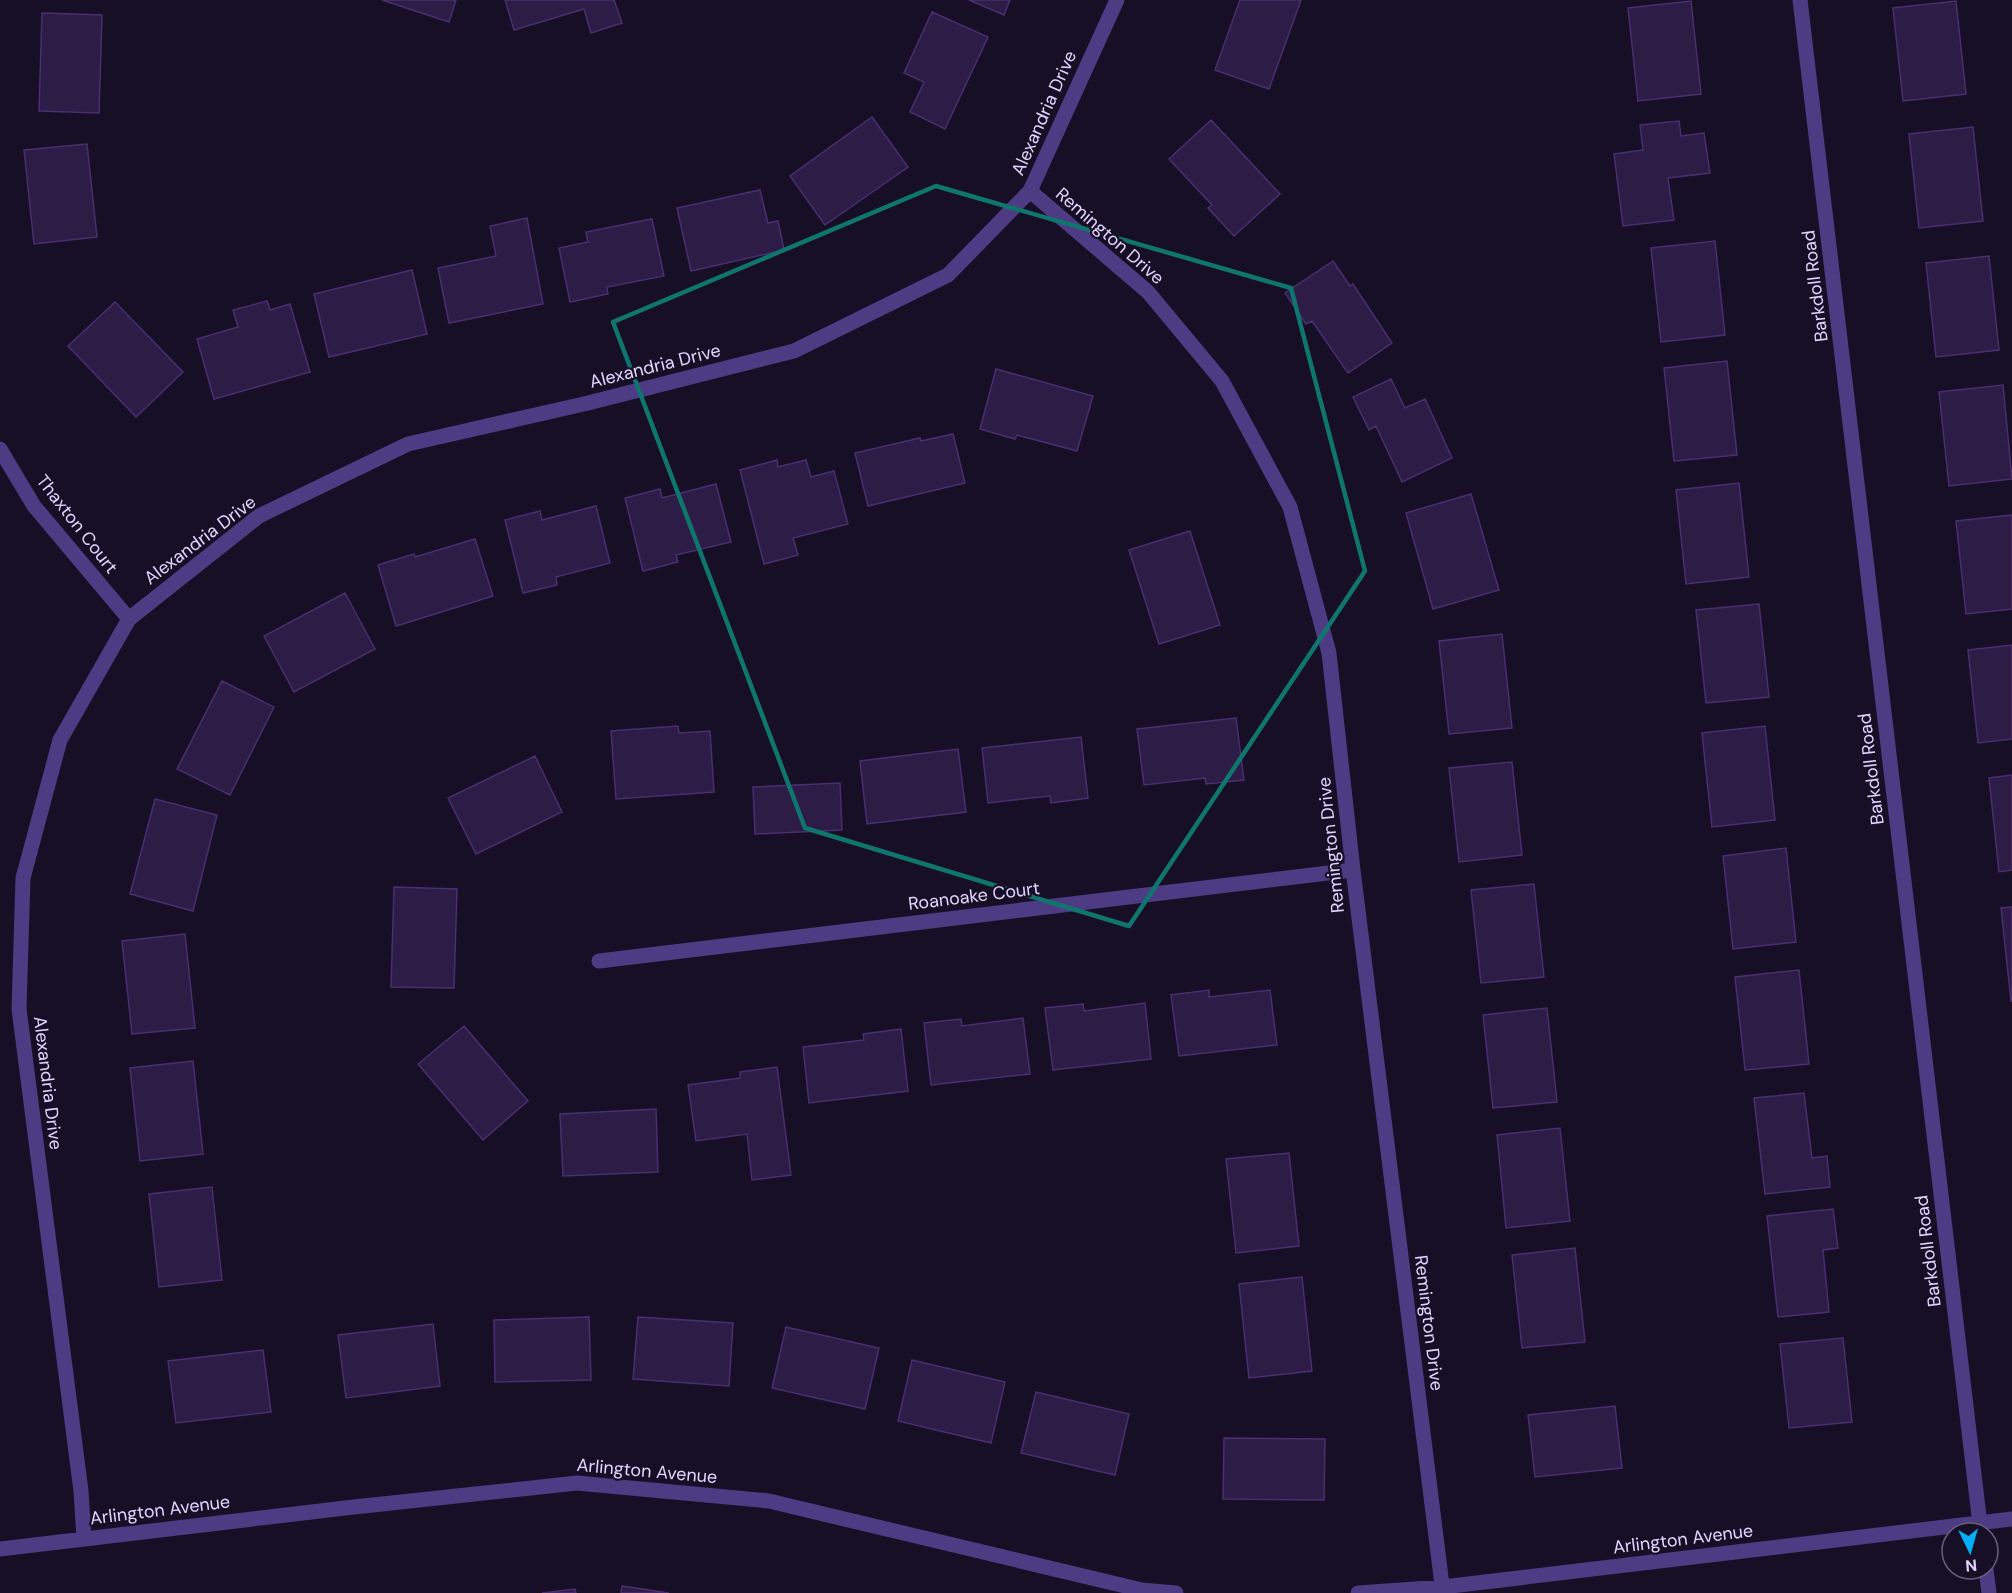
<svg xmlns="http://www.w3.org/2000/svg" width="2012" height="1593" font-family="'DM Sans',sans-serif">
	<rect width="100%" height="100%" fill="#170f25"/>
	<path fill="#2d1c45" stroke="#492e71" stroke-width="1.5" d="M 382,0 L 456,0 L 449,22 Z
		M 505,0 L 614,0 L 622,23 L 591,33 L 584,9 L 514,30 Z
		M 969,0 L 1010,0 L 1004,15 Z
		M 1240,0 L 1301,0 L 1269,89 L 1215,70 Z
		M 1691,1 L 1701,94 L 1638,101 L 1628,8 Z
		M 1956,1 L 1966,94 L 1903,101 L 1893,8 Z
		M 932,12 L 988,37 L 945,129 L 910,112 L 924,82 L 904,73 Z
		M 42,13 L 102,15 L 99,113 L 39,111 Z
		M 872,117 L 908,167 L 825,225 L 790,176 Z
		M 1211,120 L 1280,194 L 1234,236 L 1208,208 L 1212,205 L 1169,159 Z
		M 1679,121 L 1681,136 L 1704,133 L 1710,173 L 1668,178 L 1674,220 L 1623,226 L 1614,154 L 1643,150 L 1640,125 Z
		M 1973,127 L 1983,221 L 1919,228 L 1909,134 Z
		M 87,144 L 97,237 L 34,244 L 24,150 Z
		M 760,190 L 768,223 L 778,221 L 784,250 L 691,271 L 677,208 Z
		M 527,218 L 543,304 L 449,323 L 438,268 L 496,256 L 490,226 Z
		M 652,219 L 664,276 L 607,287 L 608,294 L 570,302 L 559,248 L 588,242 L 586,232 Z
		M 1715,241 L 1725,335 L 1661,342 L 1651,248 Z
		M 1989,256 L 1999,350 L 1936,357 L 1926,263 Z
		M 1333,261 L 1350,286 L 1353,284 L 1392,343 L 1348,373 L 1312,321 L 1306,324 L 1285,293 Z
		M 412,270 L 427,334 L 329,357 L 314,294 Z
		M 267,301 L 270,310 L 290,304 L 310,372 L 214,399 L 197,339 L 238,327 L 233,310 Z
		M 115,302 L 183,372 L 136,417 L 68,346 Z
		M 1727,361 L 1737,455 L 1674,461 L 1664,368 Z
		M 996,369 L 1093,396 L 1077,451 L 1017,435 L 1015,439 L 980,429 Z
		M 1391,379 L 1405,408 L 1425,399 L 1452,458 L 1402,482 L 1376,426 L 1369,430 L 1353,397 Z
		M 2003,385 L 2012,479 L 1949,486 L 1939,392 Z
		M 953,434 L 965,483 L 868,506 L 855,453 L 920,438 L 921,441 Z
		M 777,460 L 778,467 L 806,460 L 811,477 L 834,471 L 848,524 L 793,538 L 798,555 L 764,564 L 740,470 Z
		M 1739,483 L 1749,577 L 1686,584 L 1676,490 Z
		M 716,484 L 731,542 L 676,555 L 678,562 L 643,571 L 625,498 L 660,489 L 662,498 Z
		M 1471,494 L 1499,590 L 1433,609 L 1406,513 Z
		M 596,506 L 610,563 L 556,577 L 557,585 L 523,593 L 505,520 L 540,511 L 542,520 Z
		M 2012,515 L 2012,609 L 1966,614 L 1956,521 Z
		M 1190,531 L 1220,625 L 1159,644 L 1129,550 Z
		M 475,539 L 493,596 L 396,626 L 378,565 L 414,554 L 415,557 Z
		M 345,593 L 375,649 L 294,692 L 264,636 Z
		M 1759,604 L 1769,697 L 1706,703 L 1696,610 Z
		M 1502,634 L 1512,728 L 1449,734 L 1439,641 Z
		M 2012,645 L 2012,739 L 1978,743 L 1968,650 Z
		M 222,681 L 274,707 L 230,795 L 177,769 Z
		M 1236,718 L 1244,780 L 1206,784 L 1205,778 L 1144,785 L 1137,729 Z
		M 678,726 L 679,733 L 710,731 L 714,792 L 616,799 L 611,731 Z
		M 1765,726 L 1775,820 L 1712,827 L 1702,733 Z
		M 1081,737 L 1088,798 L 1051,803 L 1050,796 L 988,803 L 982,748 Z
		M 958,749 L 966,812 L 867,824 L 860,761 Z
		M 535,756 L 562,812 L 476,854 L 448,798 Z
		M 1512,762 L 1522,855 L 1459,862 L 1449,768 Z
		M 2012,775 L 2012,870 L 1999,872 L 1989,778 Z
		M 840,783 L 842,830 L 755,834 L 753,787 Z
		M 155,799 L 217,815 L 193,911 L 130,894 Z
		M 1786,848 L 1796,942 L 1733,949 L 1723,856 Z
		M 1534,884 L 1544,977 L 1481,983 L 1471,890 Z
		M 394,887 L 457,889 L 454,988 L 391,987 Z
		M 2012,907 L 2012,1001 L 2011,1001 L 2001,908 Z
		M 185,934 L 195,1028 L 132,1034 L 122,941 Z
		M 1799,970 L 1809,1064 L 1745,1070 L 1735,977 Z
		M 1209,990 L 1209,997 L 1270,990 L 1277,1045 L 1179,1056 L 1171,995 Z
		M 1145,1003 L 1151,1059 L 1053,1070 L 1045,1008 L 1083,1004 L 1084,1011 Z
		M 1547,1008 L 1557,1102 L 1493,1108 L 1483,1015 Z
		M 1023,1018 L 1030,1074 L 931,1085 L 924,1023 L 961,1019 L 962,1026 Z
		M 464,1026 L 528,1101 L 483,1140 L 418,1064 Z
		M 901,1029 L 908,1091 L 809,1103 L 803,1047 L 864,1040 L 863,1034 Z
		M 193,1061 L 203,1154 L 140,1161 L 130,1068 Z
		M 777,1067 L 791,1175 L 752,1180 L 747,1134 L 696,1141 L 688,1085 L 740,1078 L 740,1072 Z
		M 1804,1093 L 1812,1158 L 1827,1156 L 1830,1187 L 1765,1194 L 1754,1098 Z
		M 656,1109 L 658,1172 L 563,1176 L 560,1114 Z
		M 1560,1128 L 1570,1221 L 1506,1228 L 1497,1135 Z
		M 1289,1153 L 1299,1246 L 1236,1253 L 1226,1159 Z
		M 212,1187 L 222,1280 L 159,1287 L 149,1194 Z
		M 1833,1209 L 1838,1248 L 1823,1250 L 1829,1312 L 1778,1317 L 1767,1216 Z
		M 1575,1248 L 1585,1342 L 1522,1348 L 1512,1255 Z
		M 1302,1277 L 1312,1371 L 1249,1378 L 1239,1284 Z
		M 589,1317 L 591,1380 L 495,1382 L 494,1320 Z
		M 638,1317 L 733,1323 L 729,1386 L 633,1379 Z
		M 433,1324 L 440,1386 L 346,1398 L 338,1335 Z
		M 786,1327 L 879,1348 L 865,1409 L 772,1388 Z
		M 1843,1338 L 1852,1422 L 1789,1428 L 1780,1344 Z
		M 263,1350 L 271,1412 L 176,1423 L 168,1361 Z
		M 912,1360 L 1005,1382 L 991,1443 L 898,1421 Z
		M 1036,1392 L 1129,1414 L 1115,1475 L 1021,1453 Z
		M 1615,1406 L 1622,1468 L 1535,1477 L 1528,1415 Z
		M 1224,1438 L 1325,1439 L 1324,1500 L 1223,1499 Z
		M 622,1586 L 669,1593 L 621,1593 Z
		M 575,1589 L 576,1593 L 542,1593 Z"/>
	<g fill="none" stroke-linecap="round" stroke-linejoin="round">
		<path stroke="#4d3b83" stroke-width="15" d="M 1800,0 L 1981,1533
			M 1030,191 L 1148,292 L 1222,381 L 1290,507 L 1329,653 L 1353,870 L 1443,1593
			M 0,449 L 34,506 L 129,619
			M 599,961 L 1353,870
			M 84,1539 L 81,1491 L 19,1009 L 23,878 L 60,740 L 129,619 L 259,516 L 408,444 L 588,403 L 794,351 L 948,275 L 1030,191 L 1117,0
			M 0,1549 L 345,1508 L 577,1483 L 769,1501 L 1142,1590 L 1176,1593
			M 1986,1569 L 1989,1593
			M 1358,1593 L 1443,1587 L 2012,1519"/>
	</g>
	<path fill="none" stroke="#0f766e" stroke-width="4.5" stroke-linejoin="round" d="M 936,186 L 1291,288 L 1365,571 L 1129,926 L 805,828 L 613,322 Z"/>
	<g text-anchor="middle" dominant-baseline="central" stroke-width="4.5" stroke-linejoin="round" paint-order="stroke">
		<g font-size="18" fill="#e2d4fe" stroke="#170f25">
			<text transform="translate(1044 113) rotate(-66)">Alexandria Drive</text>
			<text transform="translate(1110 236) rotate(41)">Remington Drive</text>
			<text transform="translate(1815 286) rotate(-97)">Barkdoll Road</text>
			<text transform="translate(655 366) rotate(-14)">Alexandria Drive</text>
			<text transform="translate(77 524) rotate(52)">Thaxton Court</text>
			<text transform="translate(200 540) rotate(-37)">Alexandria Drive</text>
			<text transform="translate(1871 769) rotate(-97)">Barkdoll Road</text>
			<text transform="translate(1331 845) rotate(-96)">Remington Drive</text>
			<text transform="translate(974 896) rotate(-7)">Roanoake Court</text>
			<text transform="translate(48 1083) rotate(83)">Alexandria Drive</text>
			<text transform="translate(1928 1251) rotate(-97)">Barkdoll Road</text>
			<text transform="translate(1429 1323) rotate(83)">Remington Drive</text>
			<text transform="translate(647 1471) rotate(5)">Arlington Avenue</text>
			<text transform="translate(160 1510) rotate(-7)">Arlington Avenue</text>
			<text transform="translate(1683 1539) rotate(-7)">Arlington Avenue</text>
		</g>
	</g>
	<g transform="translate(1970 1551) rotate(175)"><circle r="28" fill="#170f25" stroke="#685e7c" stroke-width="1.5"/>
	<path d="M0-4.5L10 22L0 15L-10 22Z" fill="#05aef9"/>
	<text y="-9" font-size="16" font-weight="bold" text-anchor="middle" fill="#e2d4fe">N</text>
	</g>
</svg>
